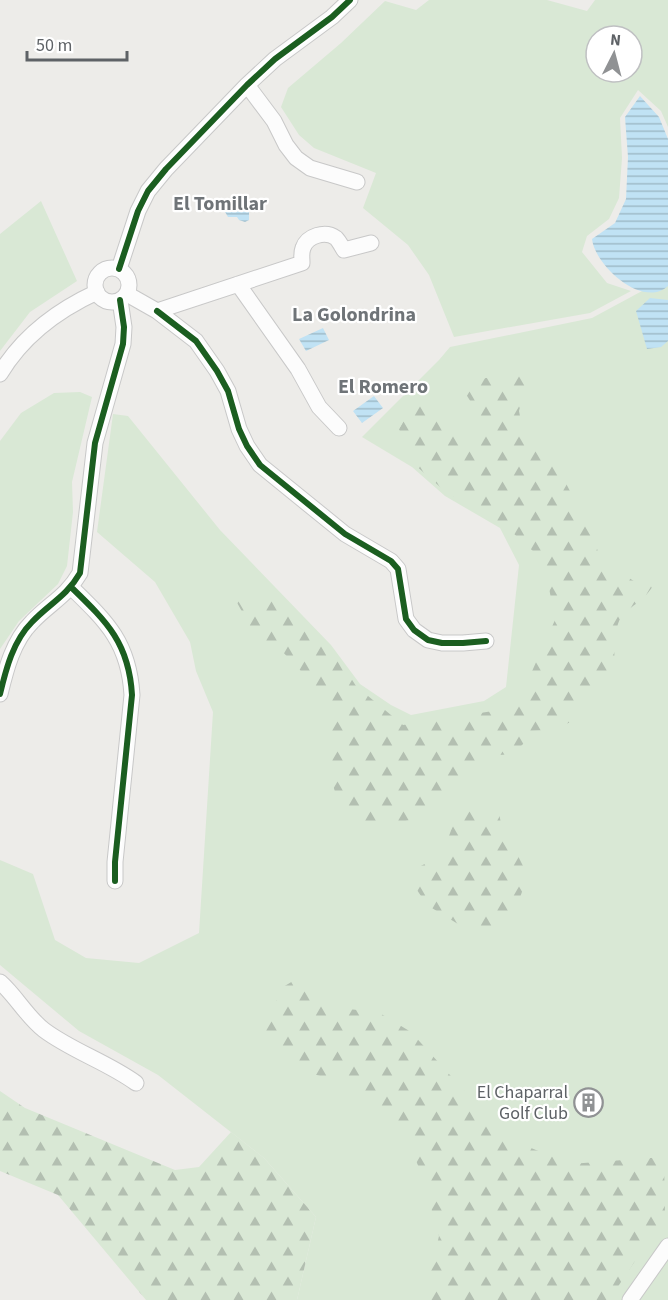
<svg xmlns="http://www.w3.org/2000/svg" width="668" height="1300" font-family="'Source Sans 3',sans-serif">
	<defs>
		<pattern id="forest-firs" width="22" height="20" patternUnits="userSpaceOnUse" patternTransform="scale(1.5)"><rect width="22" height="20" fill="#d9e8d5"/><path d="M5 1l3.5 6h-7zM16 11l3.5 6h-7z" fill="#b3bfb1"/></pattern>
		<pattern id="water-rules" width="6" height="5" patternUnits="userSpaceOnUse" patternTransform="scale(1.5)"><rect width="6" height="5" fill="#c0e2f4"/><path d="M0 2.5h6" fill="none" stroke="#9fbbc9"/></pattern>
	</defs>
	<rect width="100%" height="100%" fill="#edece9"/>
	<path fill="#d9e8d5" fill-rule="evenodd" d="M 429,0 L 547,0 L 587,11 L 595,0 L 668,0 L 668,127 L 661,111 L 638,90 L 620,118 L 622,158 L 619,198 L 609,219 L 587,236 L 582,252 L 607,283 L 631,291 L 590,313 L 454,337 L 429,275 L 408,245 L 363,208 L 376,173 L 314,148 L 299,135 L 281,107 L 288,88 L 341,43 L 385,1 L 416,10 ZM 596,36 L 632,36 L 632,72 L 596,72 Z
		M 41,201 L 77,281 L 30,312 L 0,351 L 0,234 Z
		M 668,277 L 668,1300 L 297,1300 L 316,1217 L 264,1158 L 158,1075 L 79,1031 L 0,965 L 0,860 L 33,874 L 55,940 L 86,958 L 139,963 L 199,933 L 213,712 L 196,671 L 190,642 L 155,582 L 97,532 L 113,414 L 128,416 L 220,530 L 331,645 L 360,684 L 391,705 L 411,715 L 484,701 L 506,687 L 519,565 L 500,528 L 445,496 L 412,467 L 362,437 L 439,360 L 450,347 L 592,318 Z
		M 80,392 L 92,397 L 72,482 L 73,512 L 67,566 L 58,584 L 19,621 L 0,649 L 0,441 L 21,413 L 54,393 Z"/>
	<path fill="url(#forest-firs)" d="M 530,367 L 519,411 L 524,437 L 540,448 L 560,455 L 560,472 L 593,535 L 598,552 L 609,565 L 643,587 L 651,570 L 656,581 C 653,586 649,592 645,596 C 629,612 618,610 616,636 C 616,645 613,650 615,659 L 605,673 L 592,686 L 574,721 L 549,730 L 529,731 L 525,742 L 513,754 L 499,755 L 481,763 L 416,819 L 367,828 L 340,809 L 333,785 L 330,702 L 281,650 L 255,635 L 230,590 L 232,585 L 241,587 L 249,599 L 275,599 L 293,610 L 340,661 L 356,686 L 403,725 L 493,711 L 520,698 L 555,620 L 544,561 L 503,524 L 447,493 L 414,464 L 399,429 L 415,401 L 448,431 L 479,443 L 474,407 L 459,383 L 497,376 Z
		M 473,808 L 499,813 L 504,839 L 514,848 L 523,866 L 524,886 L 516,909 L 493,933 L 483,936 L 458,924 L 427,905 L 411,881 L 415,869 L 442,855 L 453,825 Z
		M 293,981 L 328,1007 L 378,1012 L 411,1032 L 507,1138 L 570,1164 L 664,1157 L 665,1216 L 609,1300 L 424,1300 L 439,1236 L 420,1170 L 402,1128 L 353,1085 L 313,1074 L 269,1044 L 263,1029 L 283,987 Z
		M 0,1091 L 25,1108 L 175,1170 L 199,1167 L 231,1132 L 264,1158 L 316,1217 L 297,1300 L 146,1300 L 58,1195 L 0,1171 Z"/>
	<path fill="url(#water-rules)" d="M 640,96 L 659,117 L 668,139 L 668,286 C 643,309 595,266 592,239 L 615,223 L 626,199 L 628,157 L 625,117 Z
		M 230,202 L 236,203 L 240,210 L 249,212 L 249,220 L 245,222 L 239,220 L 237,217 L 228,217 L 224,210 L 226,205 Z
		M 650,298 L 668,300 L 668,341 L 661,347 L 647,349 L 636,311 Z
		M 323,328 L 329,340 L 306,351 L 299,339 Z
		M 374,396 L 383,408 L 362,423 L 353,411 Z"/>
	<g fill="none" stroke-linecap="round" stroke-linejoin="round">
		<defs>
			<path id="minor" d="M 247,85 L 274,121 L 286,145 L 296,158 L 310,168 L 357,182
				M95 285a17 17 0 1 1 34 0a17 17 0 1 1-34 0Z
				M 119,269 L 138,211 L 148,191 L 166,169 L 247,85 L 275,59 L 332,17 L 350,0
				M 238,284 L 298,369 L 319,407 L 339,428
				M 127,294 L 157,311 L 302,263 C 302,258 301,253 303,248 C 307,236 325,230 336,238 C 339,241 342,247 344,250 L 371,243
				M 157,311 L 196,341 L 217,371 L 228,391 L 239,429 L 247,446 L 260,465 L 345,534 L 391,561 L 398,569 L 406,619 L 414,630 L 428,640 L 442,643 L 463,643 L 486,641
				M 0,374 C 22,337 58,310 97,292
				M 72,588 C 107,622 129,643 132,695 L 115,862 L 115,881
				M 0,694 C 6,669 13,641 32,622 C 50,603 66,597 80,573 L 95,443 L 123,344 L 124,327 L 120,300
				M 0,982 C 16,996 27,1017 44,1030 C 72,1051 107,1062 136,1083
				M 630,1300 L 668,1246"/>
		</defs>
		<use href="#minor" stroke="#c8c8c8" stroke-width="17"/>
		<use href="#minor" stroke="#fcfcfc" stroke-width="15"/>
		<defs>
			<path id="cycleway" d="M 119,269 L 138,211 L 148,191 L 166,169 L 247,85 L 275,59 L 332,17 L 350,0
				M 157,311 L 196,341 L 217,371 L 228,391 L 239,429 L 247,446 L 260,465 L 345,534 L 391,561 L 398,569 L 406,619 L 414,630 L 428,640 L 442,643 L 463,643 L 486,641
				M 72,588 C 107,622 129,643 132,695 L 115,862 L 115,881
				M 0,694 C 6,669 13,641 32,622 C 50,603 66,597 80,573 L 95,443 L 123,344 L 124,327 L 120,300"/>
		</defs>
		<use href="#cycleway" stroke="#fff" stroke-width="10"/>
		<use href="#cycleway" stroke="#1b5e20" stroke-width="6"/>
	</g>
	<defs>
		<symbol id="building-ring" viewBox="-11 -11 22 22"><circle r="9.5" fill="#fff" stroke="#909294" stroke-width="1.5"/><path d="M-4-6H4V6H1V3H-1V6H-4ZM-2.5-4.3h1.7v1.8h-1.7ZM.8-4.3h1.7v1.8H.8ZM-2.5-1h1.7V.8h-1.7ZM.8-1h1.7V.8H.8Z" fill="#909294"/></symbol>
	</defs>
	<g fill-rule="evenodd">
		<use href="#building-ring" x="572" y="1086" width="33" height="33"/>
	</g>
	<g text-anchor="middle" dominant-baseline="central" stroke-width="4.5" stroke-linejoin="round" paint-order="stroke">
		<g font-size="18" fill="#5e6266" stroke="#fff" text-anchor="end">
			<text x="568" y="1092">El Chaparral<tspan x="568" dy="21">Golf Club</tspan></text>
		</g>
		<g font-size="20" font-weight="bold" fill="#6f7478" stroke="#fff">
			<text x="220" y="204">El Tomillar</text>
			<text x="354" y="315">La Golondrina</text>
			<text x="383" y="387">El Romero</text>
		</g>
	</g>
	<g transform="translate(614 54) rotate(6)"><circle r="28" fill="#ffffff" stroke="#bfc0c2" stroke-width="1.5"/>
	<path d="M0-4.5L10 22L0 15L-10 22Z" fill="#909294"/>
	<text y="-9" font-size="16" font-weight="bold" text-anchor="middle" fill="#5e6266">N</text>
	</g>
	<path d="M27 51v9h100v-9" fill="none" stroke="#5e6266" stroke-width="3"/>
	<text x="36" y="51" font-size="18" fill="#5e6266" stroke="#ffffff" stroke-width="4.5" paint-order="stroke">50 m</text>
</svg>
